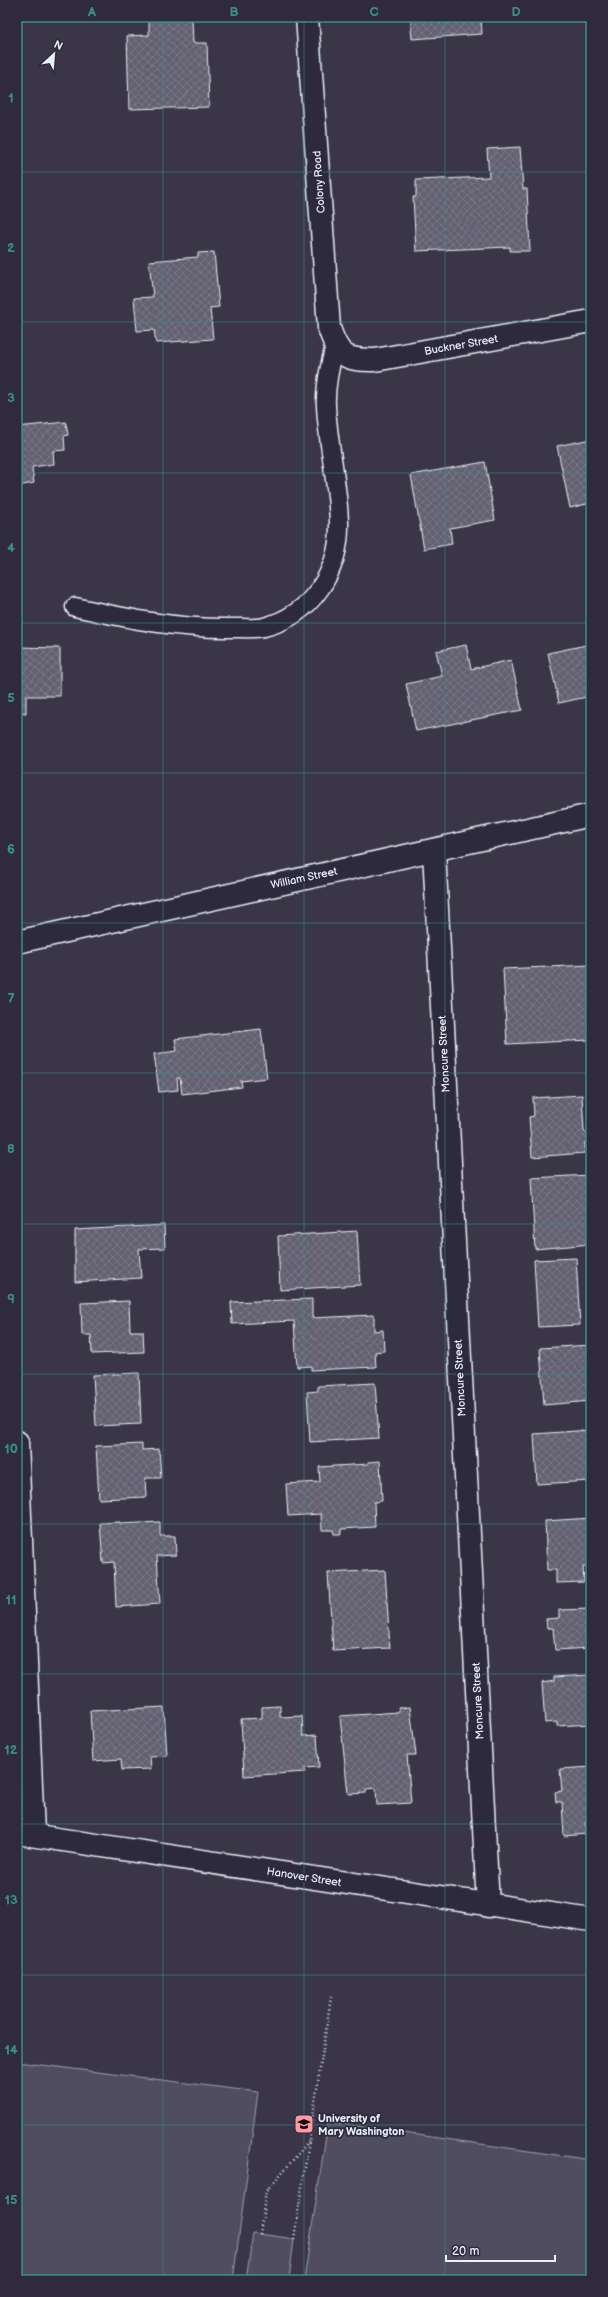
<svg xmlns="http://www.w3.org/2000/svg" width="608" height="2297" font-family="'Balsamiq Sans',sans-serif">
	<defs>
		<pattern id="building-cross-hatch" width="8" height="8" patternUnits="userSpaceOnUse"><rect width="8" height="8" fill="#636171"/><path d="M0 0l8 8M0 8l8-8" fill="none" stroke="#797886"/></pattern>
	</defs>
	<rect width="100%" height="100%" fill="#3a3648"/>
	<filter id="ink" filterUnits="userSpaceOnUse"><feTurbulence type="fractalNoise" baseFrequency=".025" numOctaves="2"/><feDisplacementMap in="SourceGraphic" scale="8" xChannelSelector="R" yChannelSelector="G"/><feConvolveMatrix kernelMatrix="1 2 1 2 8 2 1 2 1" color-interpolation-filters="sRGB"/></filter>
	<g filter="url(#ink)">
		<path fill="#504e5f" stroke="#9ca0ac" d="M 17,2062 L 258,2092 L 233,2280 L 17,2280 Z
			M 328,2122 L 591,2160 L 591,2280 L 304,2280 Z
			M 253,2233 L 294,2239 L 289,2280 L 246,2280 Z"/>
		<path fill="url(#building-cross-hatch)" stroke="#e8f1f8" d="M 149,17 L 192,17 L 193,43 L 207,43 L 209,107 L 129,109 L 127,36 L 149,35 Z
			M 410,17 L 481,17 L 482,34 L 412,39 Z
			M 520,147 L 523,189 L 527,189 L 530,251 L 510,251 L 510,247 L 416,251 L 413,197 L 416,197 L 416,180 L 489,177 L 487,149 Z
			M 214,252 L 219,307 L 210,308 L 213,339 L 156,343 L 154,330 L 137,331 L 134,298 L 153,297 L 149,261 L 198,257 L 198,253 Z
			M 66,422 L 68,435 L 64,436 L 65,450 L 53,451 L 54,464 L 32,467 L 34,483 L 17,486 L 17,427 Z
			M 591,439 L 591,503 L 570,508 L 557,446 Z
			M 485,462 L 495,520 L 450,528 L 452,544 L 424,549 L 411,475 Z
			M 591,618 L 591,635 L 587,619 Z
			M 591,644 L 591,696 L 559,703 L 548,653 Z
			M 466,645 L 471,669 L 511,660 L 522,710 L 416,731 L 406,684 L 442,676 L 436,651 Z
			M 17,647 L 60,648 L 60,696 L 26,696 L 26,713 L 17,712 Z
			M 591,965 L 591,1040 L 507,1044 L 503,969 Z
			M 261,1029 L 267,1078 L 241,1081 L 242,1087 L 182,1094 L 180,1078 L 177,1078 L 178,1090 L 159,1092 L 154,1054 L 177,1051 L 175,1039 Z
			M 582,1095 L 584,1132 L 588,1132 L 588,1141 L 585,1142 L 585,1153 L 532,1157 L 529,1117 L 534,1116 L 533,1098 Z
			M 591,1175 L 591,1244 L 535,1249 L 531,1178 Z
			M 164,1225 L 165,1248 L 139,1249 L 141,1278 L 75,1282 L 75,1230 Z
			M 357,1231 L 360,1285 L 280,1290 L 278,1236 Z
			M 576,1258 L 580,1325 L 538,1327 L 534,1260 Z
			M 312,1299 L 312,1318 L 374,1315 L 374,1331 L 383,1330 L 384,1351 L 375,1352 L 376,1367 L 311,1370 L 311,1366 L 297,1367 L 294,1321 L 232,1324 L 231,1302 Z
			M 129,1301 L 130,1331 L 143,1331 L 144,1352 L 92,1354 L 91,1335 L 82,1335 L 81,1303 Z
			M 591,1345 L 591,1401 L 544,1405 L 540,1348 Z
			M 139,1373 L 141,1424 L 96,1426 L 93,1375 Z
			M 375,1383 L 379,1438 L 310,1442 L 307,1392 L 318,1391 L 318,1386 Z
			M 591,1430 L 591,1481 L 537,1484 L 534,1434 Z
			M 142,1444 L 142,1450 L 159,1449 L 161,1478 L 145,1478 L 146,1497 L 99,1499 L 96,1446 Z
			M 380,1461 L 382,1501 L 374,1502 L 375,1527 L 341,1529 L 341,1534 L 334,1534 L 333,1530 L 322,1530 L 321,1514 L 288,1516 L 286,1484 L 320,1482 L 319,1467 L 368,1464 L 368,1462 Z
			M 591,1518 L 591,1567 L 583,1567 L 584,1582 L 556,1583 L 556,1570 L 547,1570 L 545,1521 Z
			M 120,1522 L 120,1524 L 160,1522 L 160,1536 L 175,1536 L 176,1555 L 157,1556 L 160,1604 L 116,1607 L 114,1562 L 103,1563 L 100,1523 Z
			M 385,1570 L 390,1648 L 333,1651 L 328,1573 Z
			M 591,1609 L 591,1648 L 555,1650 L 553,1628 L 547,1628 L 546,1619 L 559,1618 L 559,1610 Z
			M 591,1675 L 591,1724 L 557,1726 L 557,1722 L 545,1723 L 542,1683 L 554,1681 L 554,1677 Z
			M 280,1706 L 280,1717 L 302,1716 L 303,1736 L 317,1735 L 319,1767 L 305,1768 L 305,1772 L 244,1776 L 241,1719 L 262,1718 L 262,1707 Z
			M 164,1707 L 167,1756 L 150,1757 L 151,1769 L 122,1770 L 121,1759 L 93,1761 L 90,1711 Z
			M 410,1707 L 416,1755 L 407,1755 L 411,1803 L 377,1805 L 376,1788 L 366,1789 L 366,1793 L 348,1794 L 340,1716 L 399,1712 L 398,1708 Z
			M 591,1767 L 591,1822 L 585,1822 L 586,1834 L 564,1836 L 562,1802 L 556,1802 L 555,1792 L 562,1791 L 560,1769 Z"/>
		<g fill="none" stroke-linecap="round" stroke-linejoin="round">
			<defs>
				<path id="lane" d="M 75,607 C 129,619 178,629 234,628 C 243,628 255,629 264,627 C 312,615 340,571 339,523 C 338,484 328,445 326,406 C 325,387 330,364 335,346"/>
				<path id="street" d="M 307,17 L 329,328 C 339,357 345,360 375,360 L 591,321
					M 434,850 L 488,1906
					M 17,1442 L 33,1835"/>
				<path id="secondary" d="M 17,1833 L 591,1920"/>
				<path id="primary" d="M 17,942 L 591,815"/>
			</defs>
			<use href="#lane" stroke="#e8f1f8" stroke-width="21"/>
			<use href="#street" stroke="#e8f1f8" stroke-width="25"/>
			<use href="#secondary" stroke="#e8f1f8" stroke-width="25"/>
			<use href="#primary" stroke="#e8f1f8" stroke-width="25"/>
			<path stroke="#e8f1f8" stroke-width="2.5" stroke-dasharray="1 3" stroke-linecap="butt" d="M 260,2234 L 266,2191 L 311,2139
				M 294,2239 L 331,1997"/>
			<use href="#lane" stroke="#2f2a3d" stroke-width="18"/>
			<use href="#street" stroke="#2f2a3d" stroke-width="22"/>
			<use href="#secondary" stroke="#2f2a3d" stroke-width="22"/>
			<use href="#primary" stroke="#2f2a3d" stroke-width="22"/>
		</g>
	</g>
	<path fill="none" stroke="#3a8f8a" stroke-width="1" stroke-opacity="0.55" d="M 163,17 L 163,2280M 304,17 L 304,2280M 445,17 L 445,2280M 17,172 L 591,172M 17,322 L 591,322M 17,473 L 591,473M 17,623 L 591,623M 17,773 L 591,773M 17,923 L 591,923M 17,1073 L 591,1073M 17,1224 L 591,1224M 17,1374 L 591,1374M 17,1524 L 591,1524M 17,1674 L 591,1674M 17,1824 L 591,1824M 17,1975 L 591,1975M 17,2125 L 591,2125"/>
	<defs>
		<symbol id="university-square" viewBox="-11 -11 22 22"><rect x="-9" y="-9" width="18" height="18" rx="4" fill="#ff9aa2" stroke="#2f2a3d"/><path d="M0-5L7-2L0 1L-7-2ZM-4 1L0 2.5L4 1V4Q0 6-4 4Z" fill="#111"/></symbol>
	</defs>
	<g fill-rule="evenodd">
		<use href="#university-square" x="293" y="2113" width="22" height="22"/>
	</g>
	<g text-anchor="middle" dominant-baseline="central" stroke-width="3.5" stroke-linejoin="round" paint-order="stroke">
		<g font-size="11" fill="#e8f1f8" stroke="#2f2a3d">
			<text transform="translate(319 182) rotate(-94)">Colony Road</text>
			<text transform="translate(461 345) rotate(-10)">Buckner Street</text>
			<text transform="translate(304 878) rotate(-12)">William Street</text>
			<text transform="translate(444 1054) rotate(-93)">Moncure Street</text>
			<text transform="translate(460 1378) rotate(-93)">Moncure Street</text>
			<text transform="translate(478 1701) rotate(-93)">Moncure Street</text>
			<text transform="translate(304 1877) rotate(9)">Hanover Street</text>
		</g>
		<g font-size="11" font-weight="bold" fill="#e8f1f8" stroke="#2f2a3d" text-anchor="start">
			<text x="318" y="2118">University of<tspan x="318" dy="13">Mary Washington</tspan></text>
		</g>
	</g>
	<rect width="608" height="2297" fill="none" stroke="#2f2a3d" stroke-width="44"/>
	<g transform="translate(54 54) rotate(26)" stroke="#2f2a3d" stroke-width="3" paint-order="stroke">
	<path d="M0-3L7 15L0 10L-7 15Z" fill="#e8f1f8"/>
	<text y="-6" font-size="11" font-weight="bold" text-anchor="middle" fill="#e8f1f8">N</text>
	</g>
	<path d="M446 2255v6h109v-6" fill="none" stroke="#e8f1f8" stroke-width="2"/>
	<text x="452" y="2255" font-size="12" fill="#e8f1f8" stroke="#2f2a3d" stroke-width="3" paint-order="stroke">20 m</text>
	<rect x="22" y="22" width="564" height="2253" fill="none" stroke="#3a8f8a" stroke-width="1.5"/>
	<g font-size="13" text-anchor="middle" font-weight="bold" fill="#3a8f8a">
		<text x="92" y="16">A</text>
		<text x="234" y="16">B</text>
		<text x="374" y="16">C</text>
		<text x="516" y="16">D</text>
		<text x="11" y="102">1</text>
		<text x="11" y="252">2</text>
		<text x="11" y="402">3</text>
		<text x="11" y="552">4</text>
		<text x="11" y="702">5</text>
		<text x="11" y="853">6</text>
		<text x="11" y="1003">7</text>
		<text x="11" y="1153">8</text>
		<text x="11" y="1303">9</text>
		<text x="11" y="1453">10</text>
		<text x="11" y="1604">11</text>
		<text x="11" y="1754">12</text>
		<text x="11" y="1904">13</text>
		<text x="11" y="2054">14</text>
		<text x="11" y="2204">15</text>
	</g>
</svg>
